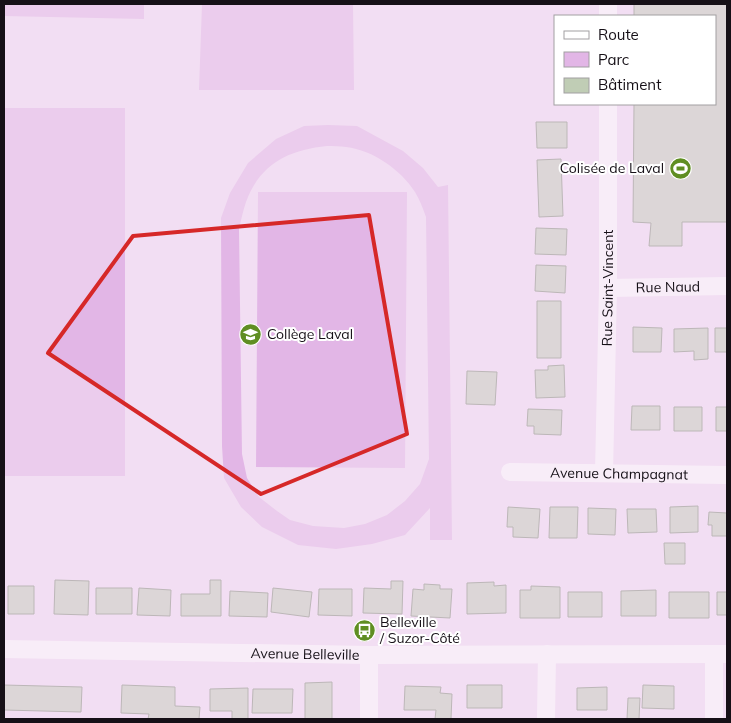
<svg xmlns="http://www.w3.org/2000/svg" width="731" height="723" font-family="Mulish,sans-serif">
	<rect width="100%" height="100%" fill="#f2def3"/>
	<path fill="#e2b6e6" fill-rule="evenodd" d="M 4,4 L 144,4 L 144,19 L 4,16 Z
		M 202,4 L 353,4 L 354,90 L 199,90 Z
		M 4,108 L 125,108 L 125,476 L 4,476 Z
		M 328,125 L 357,126 L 403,151 L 423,168 L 438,187 L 448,185 L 452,540 L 430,540 L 430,508 L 405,535 L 372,544 L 336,549 L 298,545 L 262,527 L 241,507 L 224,478 L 222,446 L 221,218 L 230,193 L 248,163 L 276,139 L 304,126 ZM 327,146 C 333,146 340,146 346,147 C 373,150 401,170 415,192 C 420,200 423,209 426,217 L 429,459 L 420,484 L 405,501 L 387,515 L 365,524 L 344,528 L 313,526 L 290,520 L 277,511 L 259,497 L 247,478 L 242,454 L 239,229 C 241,220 243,211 246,202 C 260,164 288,150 327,146 Z
		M 258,192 L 407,192 L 405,468 L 256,467 Z"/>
	<path fill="#c0cdb5" stroke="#7b8771" d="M 634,4 L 727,4 L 727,222 L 682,222 L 682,246 L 649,246 L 651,223 L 633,222 L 634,104 L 715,104 L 715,16 L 634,16 Z
		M 536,122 L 567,122 L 567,148 L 537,148 Z
		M 561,159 L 563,216 L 539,217 L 537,160 Z
		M 536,228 L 567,229 L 566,255 L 535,254 Z
		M 536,265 L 566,266 L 565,293 L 535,291 Z
		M 537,301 L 561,301 L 561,358 L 537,358 Z
		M 633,327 L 662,328 L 661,352 L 633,352 Z
		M 708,328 L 708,359 L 694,360 L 694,351 L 674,352 L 674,329 Z
		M 715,328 L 727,328 L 727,352 L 715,352 Z
		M 564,365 L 565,397 L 536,398 L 535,370 L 548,370 L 548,366 Z
		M 467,371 L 497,372 L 495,405 L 466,404 Z
		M 632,406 L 660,406 L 660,430 L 631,430 Z
		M 674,407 L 702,407 L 702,431 L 674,431 Z
		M 716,407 L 727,407 L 727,431 L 716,431 Z
		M 528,409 L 562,410 L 561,435 L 534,434 L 534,426 L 527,426 Z
		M 698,506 L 698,532 L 670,533 L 670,507 Z
		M 508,507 L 540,509 L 538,538 L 513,537 L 513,527 L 507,527 Z
		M 550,507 L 578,507 L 577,538 L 549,538 Z
		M 588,508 L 616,509 L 615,535 L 588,534 Z
		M 627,509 L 656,509 L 657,532 L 628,533 Z
		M 709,512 L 727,513 L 727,536 L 712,536 L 712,525 L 708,525 Z
		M 664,543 L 685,543 L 685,564 L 665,564 Z
		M 55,580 L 89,581 L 88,615 L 54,614 Z
		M 210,580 L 221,580 L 221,616 L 181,616 L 181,594 L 210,594 Z
		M 391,581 L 403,581 L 402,614 L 363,613 L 364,588 L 391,589 Z
		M 494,582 L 494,586 L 506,585 L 506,613 L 467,614 L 467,583 Z
		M 424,584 L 440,585 L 440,589 L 452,589 L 450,618 L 411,616 L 413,589 L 424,590 Z
		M 8,586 L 34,586 L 34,614 L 8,614 Z
		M 531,586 L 560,587 L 560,618 L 520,618 L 520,590 L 531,590 Z
		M 96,588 L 132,588 L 132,614 L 96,614 Z
		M 139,588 L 171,590 L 170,616 L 137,615 Z
		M 273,588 L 312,592 L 309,617 L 271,612 Z
		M 319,589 L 352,589 L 352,616 L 318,615 Z
		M 656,590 L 656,616 L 621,616 L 621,591 Z
		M 230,591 L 268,593 L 267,617 L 229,616 Z
		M 568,592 L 602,592 L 602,617 L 568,617 Z
		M 669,592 L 709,592 L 709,618 L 669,618 Z
		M 717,592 L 727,592 L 727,615 L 717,615 Z
		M 332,682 L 332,719 L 305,719 L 305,683 Z
		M 4,685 L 82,687 L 81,712 L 4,710 Z
		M 122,685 L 175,687 L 175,706 L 200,707 L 199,719 L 148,719 L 149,714 L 121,713 Z
		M 467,685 L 502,685 L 502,708 L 467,708 Z
		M 643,685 L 674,686 L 674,709 L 642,708 Z
		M 405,686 L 441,687 L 440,693 L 452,694 L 451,719 L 435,719 L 436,710 L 404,710 Z
		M 607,687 L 607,710 L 577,710 L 577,688 Z
		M 248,688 L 248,719 L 232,719 L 232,711 L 210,711 L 210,689 Z
		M 253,689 L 293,689 L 292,713 L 252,713 Z
		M 628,698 L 640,698 L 639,719 L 627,719 Z"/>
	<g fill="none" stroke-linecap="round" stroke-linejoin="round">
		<g stroke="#fff" stroke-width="18">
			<path d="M 608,16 L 608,4"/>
			<path id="s1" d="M 608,288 L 727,286"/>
			<path id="s2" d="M 510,472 L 727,475"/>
			<path id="s3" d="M 604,473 L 608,288 L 608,104"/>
			<path id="s4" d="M 4,649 L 369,655 L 727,654"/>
			<path d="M 714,654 L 714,719"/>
			<path d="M 369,655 L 369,719"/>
			<path d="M 546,719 L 547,654"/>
		</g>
	</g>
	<path d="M0 0H731V723H0ZM 369,215 L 407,434 L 261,494 L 48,353 L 133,236 Z" fill="#f2def3" fill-opacity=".55" fill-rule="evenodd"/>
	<path fill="none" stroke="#d62828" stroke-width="4" stroke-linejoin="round" d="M 369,215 L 407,434 L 261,494 L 48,353 L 133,236 Z"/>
	<defs>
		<symbol id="stadium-disc" viewBox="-11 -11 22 22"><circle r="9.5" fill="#5f8e22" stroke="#fff"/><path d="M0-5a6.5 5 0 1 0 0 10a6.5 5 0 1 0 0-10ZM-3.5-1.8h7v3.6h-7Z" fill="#fff"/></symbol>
		<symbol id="school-disc" viewBox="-11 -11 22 22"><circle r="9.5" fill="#5f8e22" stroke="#fff"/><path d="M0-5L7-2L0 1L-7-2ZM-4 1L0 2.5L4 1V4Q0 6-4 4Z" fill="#fff"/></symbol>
		<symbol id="bus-disc" viewBox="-11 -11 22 22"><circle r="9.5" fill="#5f8e22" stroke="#fff"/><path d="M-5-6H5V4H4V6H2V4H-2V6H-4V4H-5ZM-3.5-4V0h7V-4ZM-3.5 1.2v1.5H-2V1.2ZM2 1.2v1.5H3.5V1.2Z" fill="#fff"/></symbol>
	</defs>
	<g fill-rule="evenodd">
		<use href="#stadium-disc" x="668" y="156" width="25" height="25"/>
		<use href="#school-disc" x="238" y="322" width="25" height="25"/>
		<use href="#bus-disc" x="352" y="618" width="25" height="25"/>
	</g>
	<g text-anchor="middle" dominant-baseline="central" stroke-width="4" stroke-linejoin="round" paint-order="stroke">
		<g font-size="14" fill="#161017" stroke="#fff" text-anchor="start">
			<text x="664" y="168" text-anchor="end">Colisée de Laval</text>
			<text x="267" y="334">Collège Laval</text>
			<text x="380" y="622">Belleville<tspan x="380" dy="16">/ Suzor-Côté</tspan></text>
		</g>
		<g font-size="14" fill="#161017" stroke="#fff">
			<text stroke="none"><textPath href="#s1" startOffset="60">Rue Naud</textPath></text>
			<text stroke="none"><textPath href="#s3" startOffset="185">Rue Saint-Vincent</textPath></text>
			<text stroke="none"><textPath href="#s2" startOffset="109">Avenue Champagnat</textPath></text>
			<text stroke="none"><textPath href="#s4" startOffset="301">Avenue Belleville</textPath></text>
		</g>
	</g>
	<rect width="731" height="723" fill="none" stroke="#161017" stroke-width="10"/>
	<rect x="554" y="15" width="162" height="90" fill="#ffffff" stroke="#a29fa2"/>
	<rect x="564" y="31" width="25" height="8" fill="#ffffff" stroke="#a29fa2"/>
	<text x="598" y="40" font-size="15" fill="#161017">Route</text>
	<rect x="564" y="52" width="25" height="15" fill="#e2b6e6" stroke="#a29fa2"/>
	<text x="598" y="65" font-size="15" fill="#161017">Parc</text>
	<rect x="564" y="78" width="25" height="15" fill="#c0cdb5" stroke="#a29fa2"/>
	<text x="598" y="90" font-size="15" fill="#161017">Bâtiment</text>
</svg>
